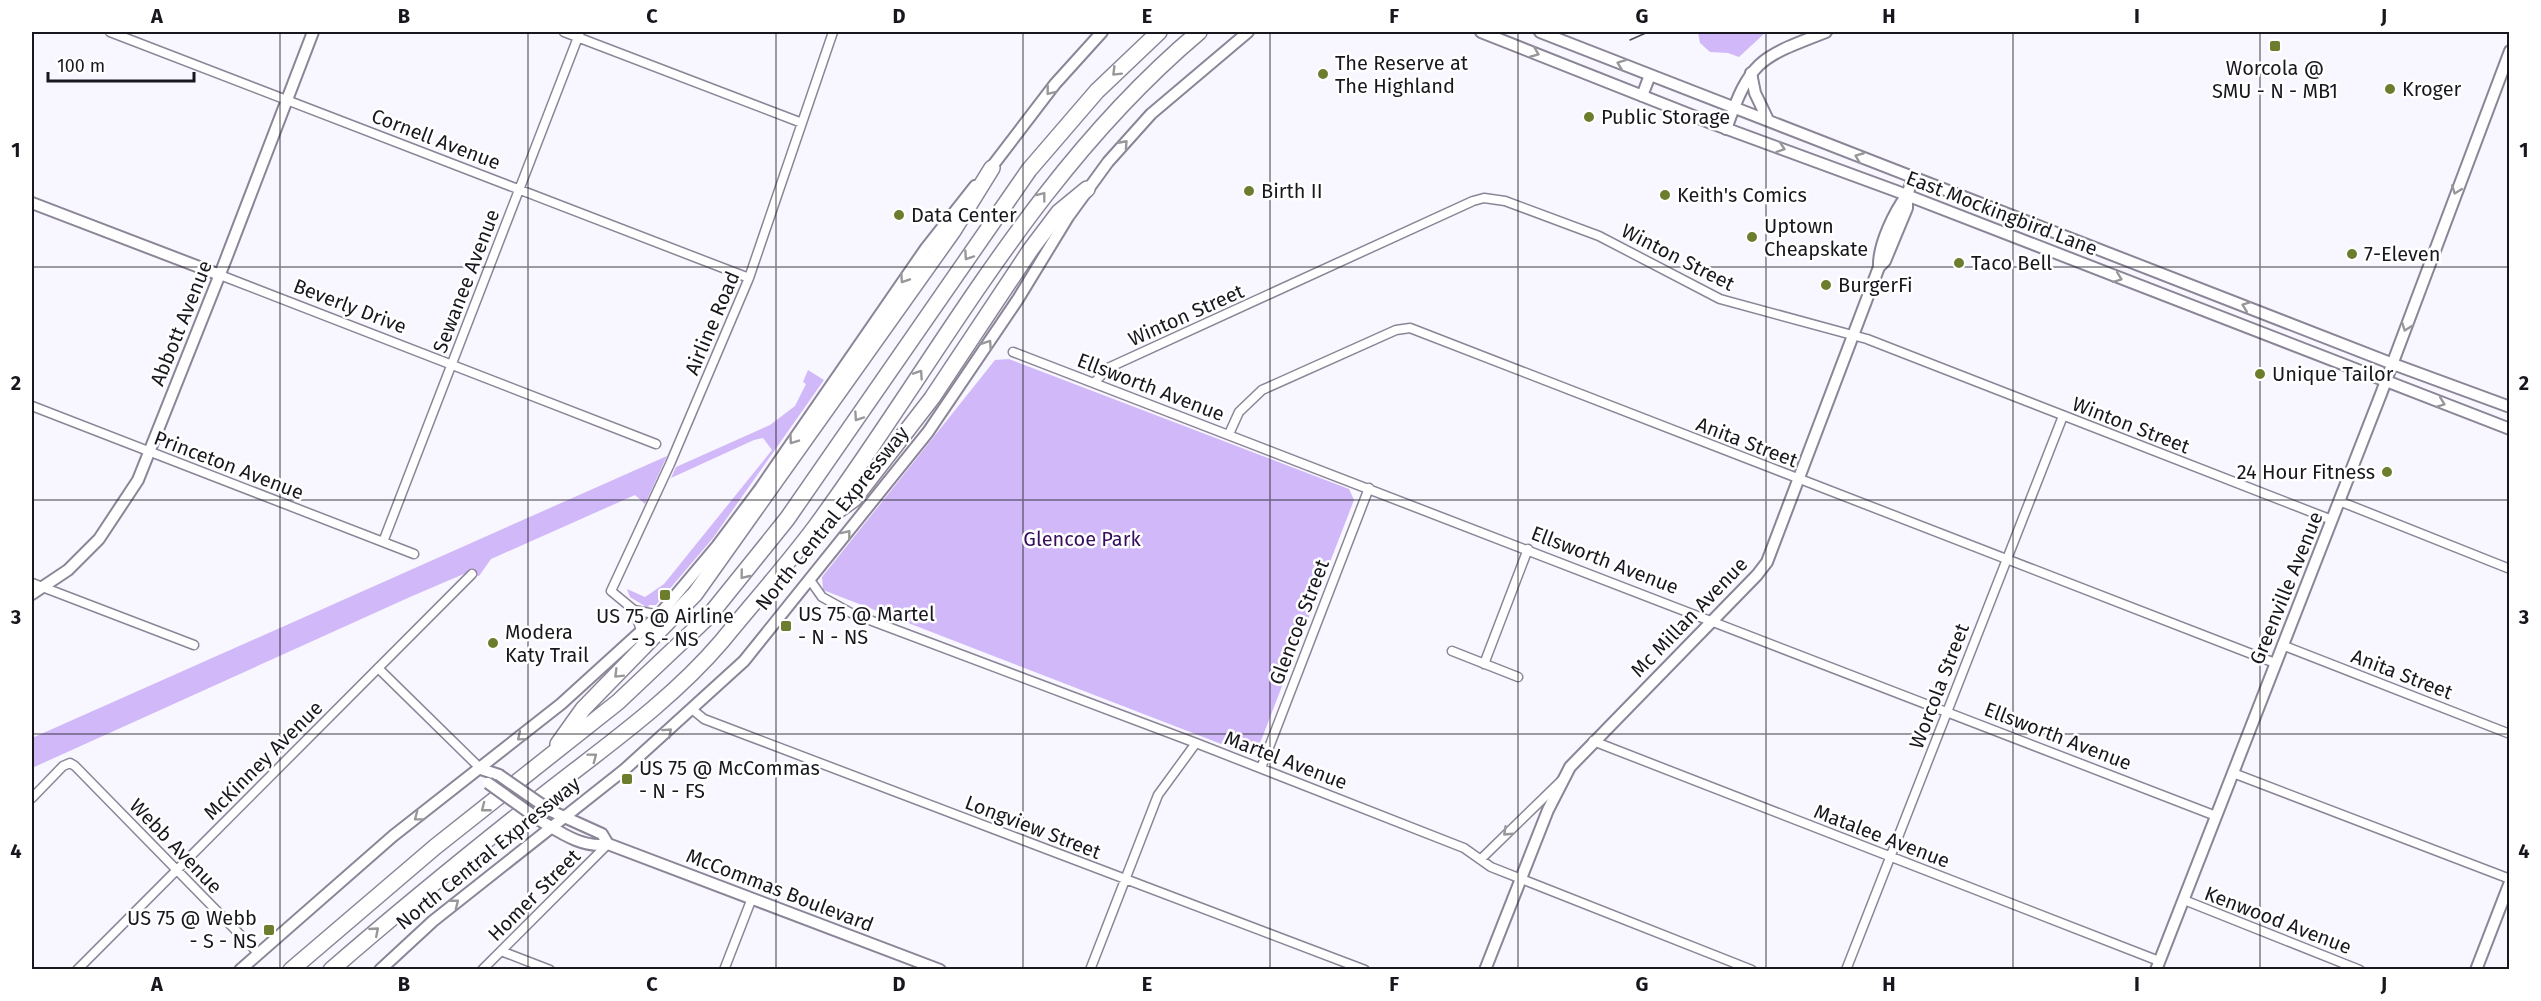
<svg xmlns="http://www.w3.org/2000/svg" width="2541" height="1001" font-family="'Fira Sans',sans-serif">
	<rect width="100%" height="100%" fill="#f8f6fe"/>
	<path fill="#d1b9f9" d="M 1698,32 L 1766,32 L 1739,57 L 1728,53 L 1710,52 L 1700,43 Z
		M 1009,359 L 1349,489 L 1354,500 L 1257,751 L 1247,754 L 823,590 L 822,577 L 995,360 Z
		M 808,370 L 824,380 L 713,538 L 656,605 L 649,605 L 648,608 L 630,597 L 627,589 L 645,597 L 664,584 L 772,450 L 763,438 L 754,440 L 671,478 L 676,467 L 770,425 L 795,406 L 806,384 L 803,382 Z
		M 667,456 L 645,504 L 635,495 L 491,559 L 479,576 L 466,573 L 410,597 L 32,768 L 32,738 Z"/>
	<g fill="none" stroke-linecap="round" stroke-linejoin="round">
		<defs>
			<path id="minor" d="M 110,32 L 749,278
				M 564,32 L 802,123
				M 220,275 L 656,444
				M 1013,352 L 2216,816
				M 1094,383 L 1108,368 L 1473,201 L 1484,198 L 1505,201 L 1599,236 L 1720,299 L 1867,339 L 2332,520
				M 32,406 L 414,554
				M 1229,434 L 1239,412 L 1262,390 L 1396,330 L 1410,328 L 2275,663
				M 2339,501 L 2510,569
				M 383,542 L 580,32
				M 810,580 L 822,597 L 851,613 L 1196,743 L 1464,848 L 1491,867 L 1752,970
				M 32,583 L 194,645
				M 634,610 L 642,633
				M 659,615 L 634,610 L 611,591 L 670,464 L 749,278 L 833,32
				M 2282,645 L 2510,734
				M 1452,651 L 1518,677
				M 1484,664 L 1528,549
				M 378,668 L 481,769
				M 693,710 L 704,719 L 746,735 L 1365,970
				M 1593,741 L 2159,961
				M 1261,768 L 1369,488
				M 2233,773 L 2510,879
				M 32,798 L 63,766 L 70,763 L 75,766 L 258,953
				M 1481,859 L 1561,781
				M 2184,900 L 2360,970
				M 501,951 L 550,970
				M 77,970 L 472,574
				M 482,970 L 608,844
				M 724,970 L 752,898
				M 1090,970 L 1158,795 L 1196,743
				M 1846,970 L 2063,416"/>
			<path id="tertiary" d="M 1726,129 C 1751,59 1759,58 1826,32
				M 32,203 L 220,275
				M 1879,267 C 1878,245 1894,212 1907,195
				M 32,594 L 68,570 L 99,539 L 138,480 L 224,264 L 313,32
				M 481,769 L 499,775
				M 551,811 L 602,834 L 608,844
				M 541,821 C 561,833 584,849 608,844 L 940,970
				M 1485,970 L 1548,810 L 1570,767 L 1757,575 L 1767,562 L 1879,267 L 1885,261 L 1907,208 L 1907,195 L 1913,178
				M 2476,970 L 2510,882"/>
			<path id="secondary" d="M 1481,32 L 1711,123 L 1896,191 L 2510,429
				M 1540,32 L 2393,364 L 2510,407
				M 1751,73 L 1755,93 L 1768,120
				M 1642,96 L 1650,75
				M 987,173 L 1055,84 L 1102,32
				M 240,970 L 393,836 L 561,704 L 659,615 L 717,546 L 759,490 L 926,248 L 975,186
				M 380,970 L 433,921 L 624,770 L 744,661 L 928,432 L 1018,299 L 1068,217 L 1108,162 L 1151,114 L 1248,32
				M 2156,970 L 2381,394 L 2510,51"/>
			<path id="motorway" d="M 823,521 L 854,499 L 932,398 L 1031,249 L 1059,212 L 1087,189
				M 558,744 L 583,709 L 695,594 L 953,231 L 992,168
				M 291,970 L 435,847 L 618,702 L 709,616 L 787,519 L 1029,170 L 1097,91 L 1159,32
				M 331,970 C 400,910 470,853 541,797 C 603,748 670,702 722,641 C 753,603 787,565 816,526 C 942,354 1033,172 1199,32"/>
		</defs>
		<use href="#minor" stroke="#8b8597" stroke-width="11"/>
		<use href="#tertiary" stroke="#8b8597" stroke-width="14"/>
		<use href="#secondary" stroke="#8b8597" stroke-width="14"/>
		<use href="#motorway" stroke="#8b8597" stroke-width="18"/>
		<use href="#minor" stroke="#fff" stroke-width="8"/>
		<use href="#tertiary" stroke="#fff" stroke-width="10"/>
		<use href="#secondary" stroke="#fff" stroke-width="10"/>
		<use href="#motorway" stroke="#fff" stroke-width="15"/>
		<path stroke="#4e4c54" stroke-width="1.5" d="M 1630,40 L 1648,32"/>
		<defs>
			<path id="tertiary-bridge" d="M 499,775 L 551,811
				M 488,783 L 541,821"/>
		</defs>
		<use href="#tertiary-bridge" stroke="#8b8597" stroke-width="14" stroke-linecap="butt"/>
		<use href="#tertiary-bridge" stroke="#fff" stroke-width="10"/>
	</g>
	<defs><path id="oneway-chevron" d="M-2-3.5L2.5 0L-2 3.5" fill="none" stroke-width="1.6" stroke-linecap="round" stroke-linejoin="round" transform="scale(1.5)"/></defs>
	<g stroke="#98979a">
		<use href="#oneway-chevron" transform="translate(1535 53) rotate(22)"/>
		<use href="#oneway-chevron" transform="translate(1621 64) rotate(-159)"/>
		<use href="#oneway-chevron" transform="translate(1116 72) rotate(135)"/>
		<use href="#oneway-chevron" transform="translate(1050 91) rotate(128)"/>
		<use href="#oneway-chevron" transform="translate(1124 144) rotate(-48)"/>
		<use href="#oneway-chevron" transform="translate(1781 148) rotate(19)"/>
		<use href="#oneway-chevron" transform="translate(1859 157) rotate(-158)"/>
		<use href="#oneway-chevron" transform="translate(2456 190) rotate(111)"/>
		<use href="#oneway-chevron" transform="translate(1042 196) rotate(-52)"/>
		<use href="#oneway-chevron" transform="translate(968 256) rotate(124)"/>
		<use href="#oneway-chevron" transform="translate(2118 278) rotate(21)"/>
		<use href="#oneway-chevron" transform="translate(904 279) rotate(124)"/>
		<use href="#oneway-chevron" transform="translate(2246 306) rotate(-159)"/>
		<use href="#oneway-chevron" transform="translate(2406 327) rotate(110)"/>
		<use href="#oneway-chevron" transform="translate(988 344) rotate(-56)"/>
		<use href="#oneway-chevron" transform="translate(919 374) rotate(-56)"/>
		<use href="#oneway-chevron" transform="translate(2441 403) rotate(21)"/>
		<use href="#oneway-chevron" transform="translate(858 417) rotate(124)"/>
		<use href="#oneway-chevron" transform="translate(793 440) rotate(125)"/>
		<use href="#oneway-chevron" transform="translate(847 534) rotate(-52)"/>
		<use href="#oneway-chevron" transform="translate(744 575) rotate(129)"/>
		<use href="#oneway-chevron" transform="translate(618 674) rotate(135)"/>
		<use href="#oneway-chevron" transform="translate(668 732) rotate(-42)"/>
		<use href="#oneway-chevron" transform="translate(521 737) rotate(140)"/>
		<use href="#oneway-chevron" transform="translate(593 757) rotate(-37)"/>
		<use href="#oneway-chevron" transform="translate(485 808) rotate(142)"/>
		<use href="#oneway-chevron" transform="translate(418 817) rotate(143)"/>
		<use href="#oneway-chevron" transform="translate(1507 832) rotate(137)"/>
		<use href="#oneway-chevron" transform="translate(455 903) rotate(-38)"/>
		<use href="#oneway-chevron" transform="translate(375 931) rotate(-41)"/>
	</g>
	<path fill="none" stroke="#19171e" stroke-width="1.5" stroke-opacity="0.55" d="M 280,32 L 280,970M 528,32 L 528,970M 776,32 L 776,970M 1023,32 L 1023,970M 1270,32 L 1270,970M 1518,32 L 1518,970M 1766,32 L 1766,970M 2013,32 L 2013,970M 2260,32 L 2260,970M 32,267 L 2510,267M 32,500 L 2510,500M 32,734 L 2510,734"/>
	<g fill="#6c7e2e" stroke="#fff" stroke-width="2">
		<rect x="2269" y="40" width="12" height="12" rx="3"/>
		<circle cx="1323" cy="74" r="6"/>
		<circle cx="2390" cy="89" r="6"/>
		<circle cx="1589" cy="117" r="6"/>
		<circle cx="1249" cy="191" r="6"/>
		<circle cx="1665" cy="195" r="6"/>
		<circle cx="899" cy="215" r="6"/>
		<circle cx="1752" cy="237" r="6"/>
		<circle cx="2352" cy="254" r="6"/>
		<circle cx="1959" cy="263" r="6"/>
		<circle cx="1826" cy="285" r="6"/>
		<circle cx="2260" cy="374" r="6"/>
		<circle cx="2387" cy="472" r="6"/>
		<rect x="659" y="589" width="12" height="12" rx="3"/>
		<rect x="780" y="620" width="12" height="12" rx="3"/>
		<circle cx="493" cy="643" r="6"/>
		<rect x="621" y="773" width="12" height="12" rx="3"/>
		<rect x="263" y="924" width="12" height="12" rx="3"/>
	</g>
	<g text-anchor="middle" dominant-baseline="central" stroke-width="5" stroke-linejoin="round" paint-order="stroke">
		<g font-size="20" fill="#19171e" stroke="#fff" text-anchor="start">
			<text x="1335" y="63">The Reserve at<tspan x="1335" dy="23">The Highland</tspan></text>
			<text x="2275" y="68" text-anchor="middle">Worcola @<tspan x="2275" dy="23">SMU - N - MB1</tspan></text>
			<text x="2402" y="89">Kroger</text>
			<text x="1601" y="117">Public Storage</text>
			<text x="1261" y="191">Birth II</text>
			<text x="1677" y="195">Keith's Comics</text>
			<text x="911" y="215">Data Center</text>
			<text x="1764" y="226">Uptown<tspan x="1764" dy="23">Cheapskate</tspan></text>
			<text x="2364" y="254">7-Eleven</text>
			<text x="1971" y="263">Taco Bell</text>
			<text x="1838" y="285">BurgerFi</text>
			<text x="2272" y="374">Unique Tailor</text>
			<text x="2375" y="472" text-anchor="end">24 Hour Fitness</text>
			<text x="798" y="614">US 75 @ Martel<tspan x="798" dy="23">- N - NS</tspan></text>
			<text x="665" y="616" text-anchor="middle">US 75 @ Airline<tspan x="665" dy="23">- S - NS</tspan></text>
			<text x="505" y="632">Modera<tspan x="505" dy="23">Katy Trail</tspan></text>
			<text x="639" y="768">US 75 @ McCommas<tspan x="639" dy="23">- N - FS</tspan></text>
			<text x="257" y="918" text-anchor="end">US 75 @ Webb<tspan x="257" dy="23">- S - NS</tspan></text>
		</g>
		<g font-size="20" fill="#19171e" stroke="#fff">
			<text transform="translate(436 139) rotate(21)">Cornell Avenue</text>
			<text transform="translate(2002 213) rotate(21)">East Mockingbird Lane</text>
			<text transform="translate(1678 257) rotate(27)">Winton Street</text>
			<text transform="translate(466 281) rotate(-69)">Sewanee Avenue</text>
			<text transform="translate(350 306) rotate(21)">Beverly Drive</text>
			<text transform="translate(1186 315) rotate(-24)">Winton Street</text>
			<text transform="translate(181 323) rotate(-68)">Abbott Avenue</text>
			<text transform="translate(712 323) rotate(-67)">Airline Road</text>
			<text transform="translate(1151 387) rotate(21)">Ellsworth Avenue</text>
			<text transform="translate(2131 425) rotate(21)">Winton Street</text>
			<text transform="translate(1747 442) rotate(21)">Anita Street</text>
			<text transform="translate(229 465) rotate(21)">Princeton Avenue</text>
			<text transform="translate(832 518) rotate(-51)">North Central Expressway</text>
			<text transform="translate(1605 560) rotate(21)">Ellsworth Avenue</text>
			<text transform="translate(2286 588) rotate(-68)">Greenville Avenue</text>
			<text transform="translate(1689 617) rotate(-46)">Mc Millan Avenue</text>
			<text transform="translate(1299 622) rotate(-69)">Glencoe Street</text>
			<text transform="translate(2402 674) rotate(21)">Anita Street</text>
			<text transform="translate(1939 686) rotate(-69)">Worcola Street</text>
			<text transform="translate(2058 736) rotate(21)">Ellsworth Avenue</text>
			<text transform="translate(263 760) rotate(-45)">McKinney Avenue</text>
			<text transform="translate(1286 760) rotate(21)">Martel Avenue</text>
			<text transform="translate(1033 827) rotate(21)">Longview Street</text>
			<text transform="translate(1882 836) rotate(21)">Matalee Avenue</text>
			<text transform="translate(176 846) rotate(46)">Webb Avenue</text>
			<text transform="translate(488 853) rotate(-39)">North Central Expressway</text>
			<text transform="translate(780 890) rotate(21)">McCommas Boulevard</text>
			<text transform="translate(534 895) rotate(-45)">Homer Street</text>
			<text transform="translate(2278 920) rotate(21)">Kenwood Avenue</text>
		</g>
		<g font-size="20" fill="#360e5d" stroke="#fff">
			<text x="1082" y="539">Glencoe Park</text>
		</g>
	</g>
	<rect width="2541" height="1001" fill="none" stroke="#ffffff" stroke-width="66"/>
	<path d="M48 72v9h146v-9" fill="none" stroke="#19171e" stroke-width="3"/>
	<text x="57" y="72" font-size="18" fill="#19171e" stroke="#ffffff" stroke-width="4.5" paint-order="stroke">100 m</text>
	<rect x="33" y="33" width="2475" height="935" fill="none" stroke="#19171e" stroke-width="2"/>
	<g font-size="20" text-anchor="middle" font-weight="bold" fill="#19171e">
		<text x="157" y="23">A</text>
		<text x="404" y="23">B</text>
		<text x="652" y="23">C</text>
		<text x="899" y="23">D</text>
		<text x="1147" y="23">E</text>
		<text x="1394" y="23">F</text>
		<text x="1642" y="23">G</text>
		<text x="1889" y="23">H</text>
		<text x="2137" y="23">I</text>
		<text x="2384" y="23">J</text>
		<text x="16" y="157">1</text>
		<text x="2524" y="157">1</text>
		<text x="16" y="390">2</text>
		<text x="2524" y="390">2</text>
		<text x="16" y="624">3</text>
		<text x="2524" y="624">3</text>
		<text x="16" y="858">4</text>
		<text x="2524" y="858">4</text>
		<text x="157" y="991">A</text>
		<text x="404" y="991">B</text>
		<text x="652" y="991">C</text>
		<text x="899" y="991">D</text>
		<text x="1147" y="991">E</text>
		<text x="1394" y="991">F</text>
		<text x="1642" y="991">G</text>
		<text x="1889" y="991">H</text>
		<text x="2137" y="991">I</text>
		<text x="2384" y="991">J</text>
	</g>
</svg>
